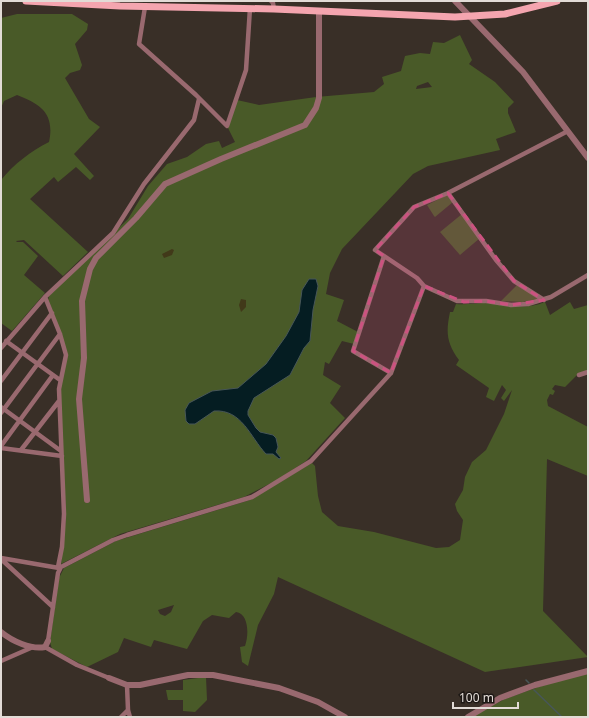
<svg xmlns="http://www.w3.org/2000/svg" width="589" height="718" font-family="'Noto Sans',sans-serif">
	<rect width="100%" height="100%" fill="#392f27"/>
	<path fill="#495a28" fill-rule="evenodd" d="M 17,14 L 72,14 L 88,24 L 87,30 L 75,44 L 82,65 L 80,70 L 70,73 L 65,78 L 89,119 L 100,127 L 74,154 L 94,176 L 90,180 L 76,167 L 58,182 L 54,177 L 30,199 L 88,252 L 63,276 L 24,240 L 16,241 L 17,242 L 23,242 L 38,256 L 24,275 L 45,293 L 12,331 L 1,323 L 1,180 C 14,164 31,151 49,142 C 55,114 41,104 17,95 L 4,101 L 1,108 L 1,18 Z
		M 460,35 L 472,60 L 469,64 L 495,82 L 514,102 L 508,108 L 508,113 L 516,132 L 496,139 L 500,150 L 428,166 L 413,174 L 342,249 L 330,273 L 326,294 L 344,300 L 337,321 L 358,332 L 354,344 L 342,341 L 329,364 L 325,362 L 323,375 L 341,386 L 330,403 L 345,418 L 306,461 L 277,480 L 244,497 L 120,534 L 61,564 L 66,517 L 60,390 L 67,355 L 48,300 L 49,296 L 128,219 L 148,186 L 167,164 L 187,157 L 206,144 L 219,141 L 222,148 L 235,142 L 228,128 L 237,100 L 259,105 L 316,97 L 374,92 L 384,84 L 382,77 L 401,71 L 405,56 L 420,53 L 430,54 L 433,42 L 444,43 ZM 428,82 L 432,87 L 416,89 L 417,86 Z
		M 447,195 L 453,202 L 435,217 L 434,216 L 427,205 Z
		M 462,214 L 480,238 L 460,255 L 440,232 Z
		M 517,285 L 541,299 L 523,302 L 501,301 Z
		M 545,302 L 550,315 L 570,302 L 574,309 L 588,305 L 588,371 L 577,375 L 565,387 L 555,385 L 552,389 L 555,391 L 553,395 L 550,394 L 547,400 L 548,406 L 588,427 L 588,476 L 547,459 L 543,611 L 588,657 L 485,672 L 278,577 L 274,594 L 258,625 L 248,666 L 242,662 L 240,647 L 245,646 C 249,635 249,614 236,612 L 229,618 L 212,615 L 203,621 L 187,649 L 154,640 L 151,647 L 124,638 L 118,652 L 87,667 L 52,649 L 50,642 L 59,578 L 64,568 L 116,541 L 250,500 L 312,463 L 315,466 L 318,496 L 322,512 L 338,526 L 374,532 L 436,548 L 449,547 L 460,540 L 463,520 L 457,511 L 455,504 L 463,490 L 465,477 L 472,462 L 486,450 L 504,414 L 512,390 L 504,401 L 501,398 L 506,390 L 502,385 L 494,401 L 486,397 L 489,388 L 456,365 L 459,360 C 446,342 446,332 450,312 L 453,312 L 456,304 C 466,305 475,303 484,303 C 506,304 523,311 545,302 ZM 174,605 L 171,612 L 165,616 L 160,614 L 158,610 Z
		M 588,673 L 588,717 L 471,717 L 505,699 L 541,686 Z
		M 206,677 L 207,700 L 195,712 L 183,711 L 183,700 L 168,700 L 166,690 L 183,690 L 183,680 Z"/>
	<path fill="#413919" d="M 172,249 L 174,250 L 172,255 L 164,258 L 162,254 Z
		M 241,299 L 246,300 L 246,307 L 241,312 L 239,305 Z"/>
	<path fill="#051d22" stroke="#475658" d="M 309,279 L 316,279 L 318,286 L 313,310 L 310,341 L 304,348 L 290,375 L 254,398 L 248,411 L 248,415 L 256,428 L 260,432 L 273,435 L 276,438 L 278,447 L 276,452 L 281,458 L 279,459 L 273,454 L 266,454 C 250,437 242,409 214,411 L 195,424 L 189,424 L 186,421 L 185,410 L 189,403 L 212,391 L 238,388 L 266,364 L 286,336 L 299,312 L 302,290 Z"/>
	<g fill="none" stroke-linecap="round" stroke-linejoin="round">
		<path stroke="#475658" stroke-width="1.5" d="M 526,680 L 529,683
			M 534,690 L 562,717"/>
		<path stroke="#99696f" stroke-width="4.5" d="M 271,1 L 273,3 L 274,9
			M 145,7 L 139,44 L 196,95 L 227,126 L 246,70 L 250,8
			M 448,193 L 496,260 L 514,281 L 544,300
			M 384,256 L 353,351 L 391,373
			M 424,286 L 417,278 L 375,250 L 414,207 L 448,193 L 568,131
			M 45,297 L 60,334 L 66,355 L 59,389 L 64,514 L 62,547 L 58,567
			M 6,341 L 60,380
			M 1,348 L 45,297 L 113,233 L 144,184 L 194,120 L 199,99
			M 579,375 L 588,372
			M 1,381 L 52,313
			M 1,407 L 61,451
			M 1,413 L 60,334
			M 1,446 L 53,375
			M 1,448 L 62,456
			M 21,450 L 59,401
			M 1,558 L 59,568
			M 1,559 L 53,607
			M 48,641 L 58,573 L 61,567 L 113,540 L 127,535 L 252,497 L 311,461 L 391,373 L 424,286 L 457,301 L 486,301 L 511,305 L 528,304 L 551,297 L 588,275
			M 45,647 L 77,665 L 109,678
			M 1,661 L 33,647
			M 127,685 L 128,710 L 130,717
			M 121,717 L 128,710"/>
		<path stroke="#99696f" stroke-width="6" d="M 455,1 L 523,72 L 588,158
			M 87,500 L 79,399 L 84,358 L 82,301 L 90,269 L 96,258 L 136,218 L 165,184 L 221,159 L 305,125 L 316,108 L 319,98 L 319,12
			M 1,632 C 12,641 31,650 45,647 L 48,641
			M 109,678 L 127,685 L 140,685 L 188,675 L 213,675 L 279,688 L 318,702 L 345,717
			M 468,717 L 500,698 L 535,685 L 588,671"/>
		<path stroke="#f4a5af" stroke-width="7" d="M 26,1 L 120,6 L 274,9 L 455,17 L 505,14 L 557,1"/>
	</g>
	<path fill="#cc5280" fill-opacity="0.2" stroke="#cc5280" stroke-width="3" stroke-dasharray="8 5" stroke-linejoin="round" d="M 448,193 L 514,281 L 544,300 L 511,305 L 486,301 L 464,302 L 424,286 L 391,373 L 353,351 L 384,256 L 375,250 L 414,207 Z"/>
	<rect width="589" height="718" fill="none" stroke="#e2dbd6" stroke-width="4"/>
	<path d="M453 702v6h65v-6" fill="none" stroke="#e2dbd6" stroke-width="2"/>
	<text x="459" y="702" font-size="12" fill="#e2dbd6" stroke="#1d1815" stroke-width="3" paint-order="stroke">100 m</text>
</svg>
